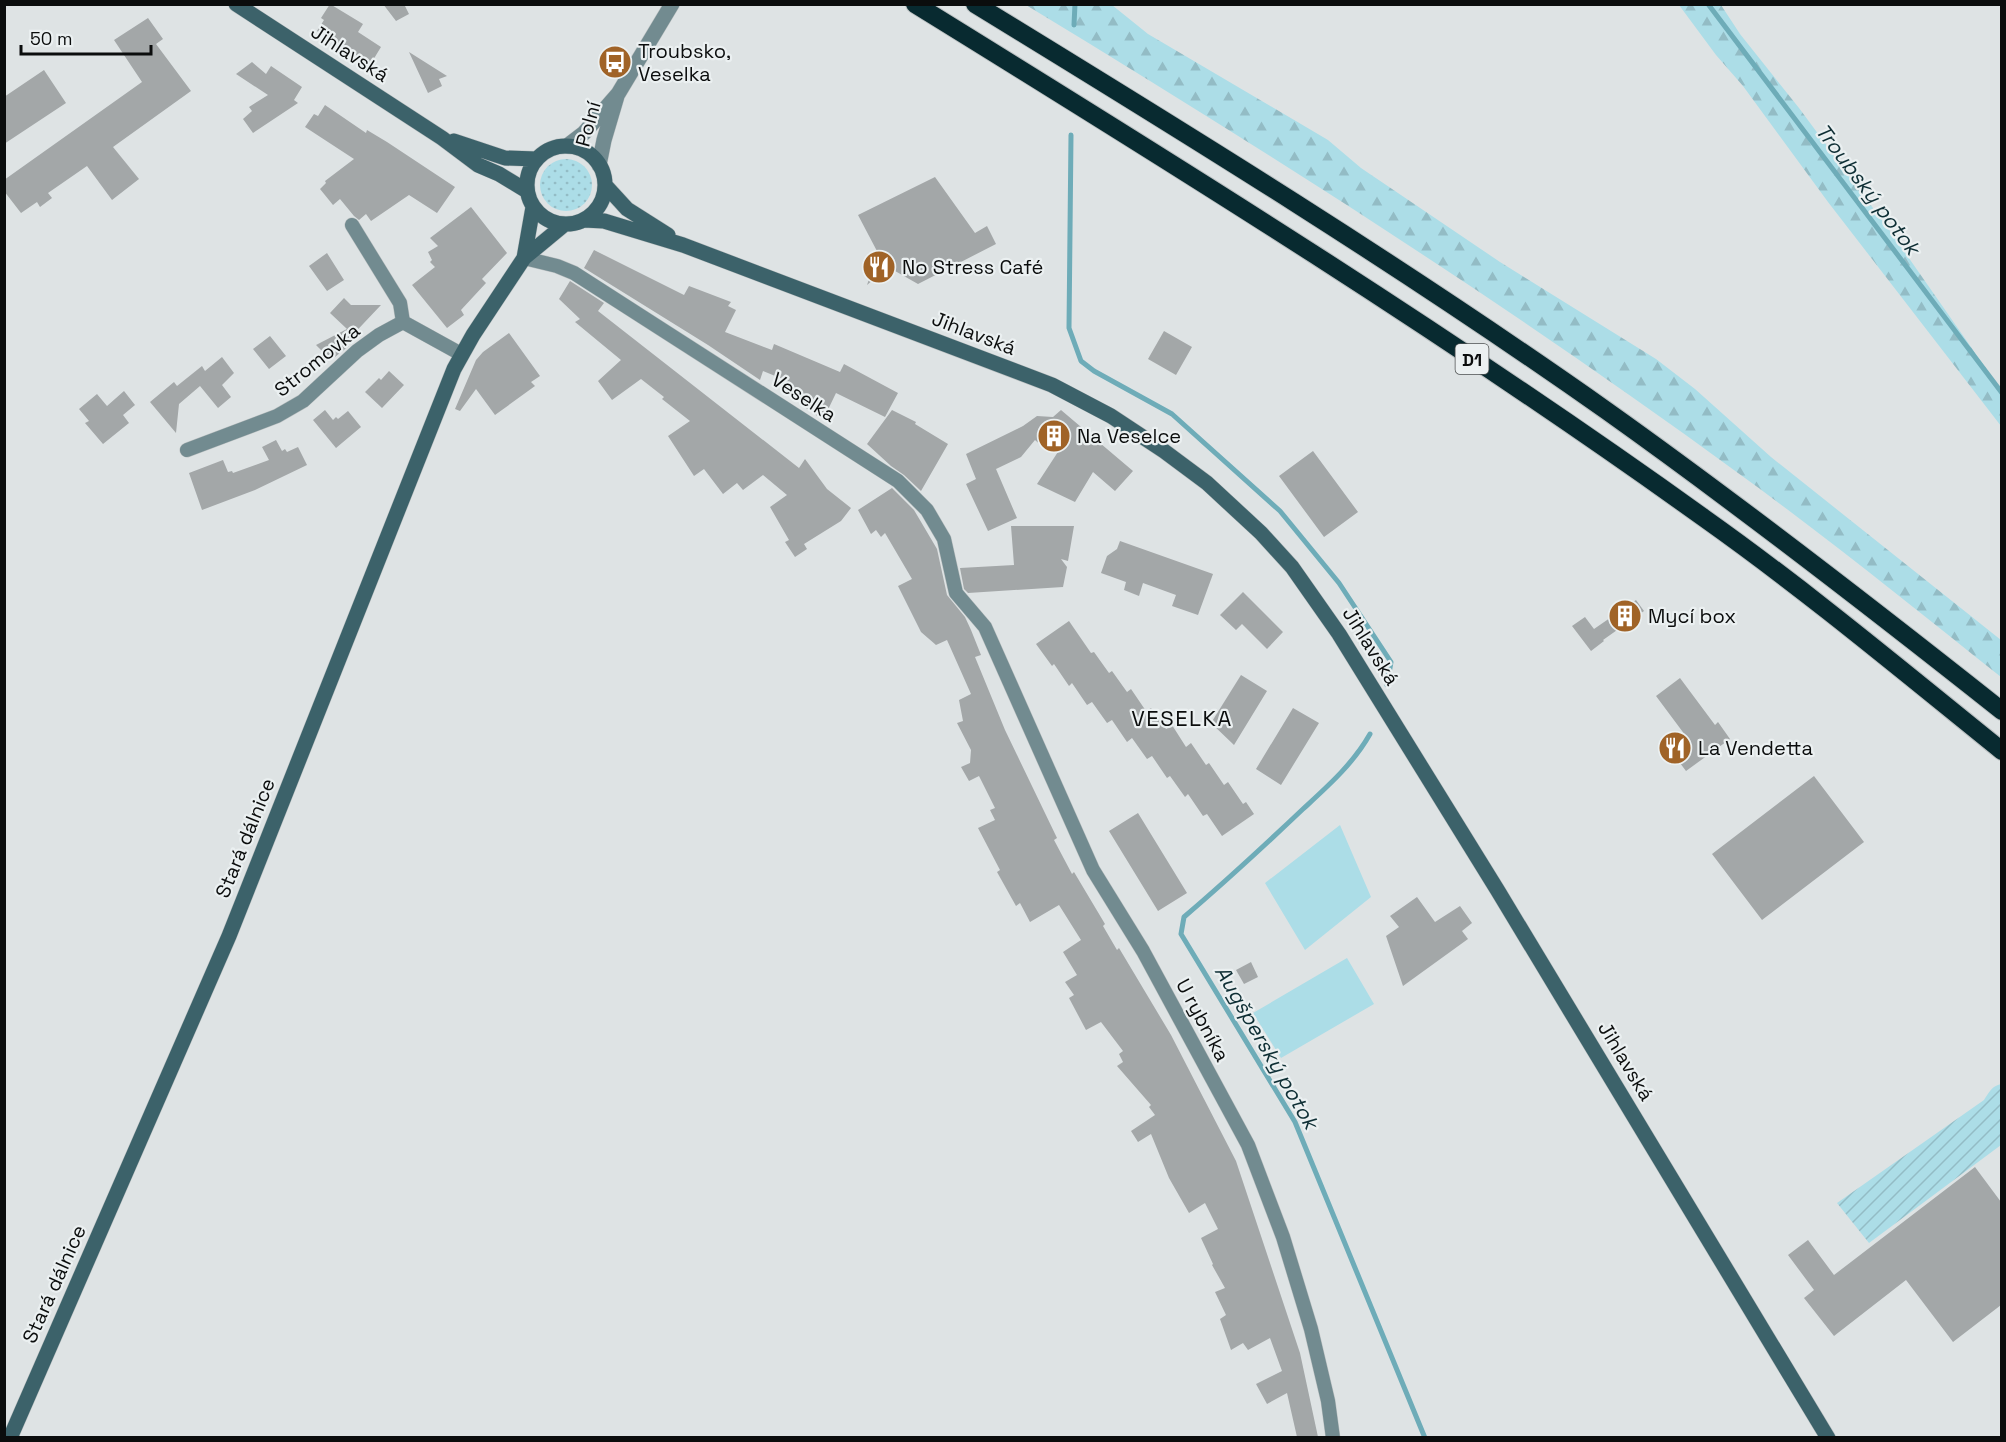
<svg xmlns="http://www.w3.org/2000/svg" width="2006" height="1442" font-family="'Space Grotesk',sans-serif">
	<defs>
		<pattern id="grass-dots" width="8" height="8" patternUnits="userSpaceOnUse" patternTransform="scale(1.5)"><rect width="8" height="8" fill="#acdde7"/><path d="M2 2h.1M6 6h.1" fill="none" stroke="#93bcc5" stroke-width="1.8" stroke-linecap="round"/></pattern>
		<pattern id="forest-firs" width="22" height="20" patternUnits="userSpaceOnUse" patternTransform="scale(1.5)"><rect width="22" height="20" fill="#acdde7"/><path d="M5 1l3.5 6h-7zM16 11l3.5 6h-7z" fill="#93bcc5"/></pattern>
		<pattern id="garden-furrows" width="10" height="10" patternUnits="userSpaceOnUse" patternTransform="scale(1.5)"><rect width="10" height="10" fill="#acdde7"/><path d="M-1 1l2-2M0 10L10 0M9 11l2-2" fill="none" stroke="#93bcc5"/></pattern>
	</defs>
	<rect width="100%" height="100%" fill="#dee3e4"/>
	<path fill="url(#grass-dots)" d="M540 185a26 26 0 1 1 52 0a26 26 0 1 1-52 0Z"/>
	<path fill="url(#forest-firs)" d="M 1026,5 L 1112,5 L 1148,34 L 1328,140 L 1361,168 L 1500,262 L 1656,359 L 1695,389 L 1771,457 L 2001,640 L 2001,677 C 1914,608 1828,538 1738,473 C 1509,305 1268,152 1026,5 Z
		M 1679,5 L 1721,5 L 1740,34 L 1799,108 L 1890,231 L 2001,390 L 2001,426 L 1828,202 L 1743,86 L 1716,55 Z"/>
	<path fill="url(#garden-furrows)" d="M 2001,1084 L 2001,1145 L 1869,1243 L 1837,1203 L 1984,1100 C 1989,1092 1992,1086 2001,1084 Z"/>
	<path fill="#acdde7" d="M 1340,825 L 1371,897 L 1305,950 L 1265,883 Z
		M 1347,958 L 1374,1004 L 1281,1058 L 1253,1013 Z"/>
	<g fill="none" stroke-linecap="round" stroke-linejoin="round">
		<path stroke="#6eacb8" stroke-width="5" d="M 1708,4 L 2002,393
			M 1074,25 L 1075,4
			M 1071,135 L 1069,328 L 1081,361 L 1094,371 L 1172,414 L 1280,511 L 1339,583 L 1391,662 L 1387,685
			M 1370,734 C 1353,764 1328,786 1303,809 C 1264,846 1225,882 1184,917 L 1181,934 L 1295,1122 L 1425,1438"/>
	</g>
	<path fill="#a3a7a8" d="M 330,4 L 363,24 L 358,32 L 381,47 L 370,65 L 317,31 L 324,20 L 321,18 Z
		M 383,4 L 404,4 L 409,14 L 396,21 Z
		M 148,18 L 163,39 L 156,44 L 191,91 L 113,147 L 139,179 L 112,200 L 87,166 L 48,193 L 52,198 L 40,207 L 37,202 L 21,213 L 4,191 L 4,180 L 142,82 L 114,40 Z
		M 409,52 L 447,76 L 439,79 L 442,86 L 428,93 Z
		M 252,62 L 266,74 L 271,66 L 302,87 L 294,100 L 298,103 L 253,133 L 243,119 L 252,111 L 249,107 L 268,95 L 236,74 Z
		M 44,70 L 66,103 L 4,144 L 4,97 Z
		M 325,105 L 366,133 L 367,130 L 387,142 L 455,187 L 437,213 L 409,195 L 371,221 L 366,214 L 359,220 L 354,216 L 340,199 L 333,205 L 320,189 L 326,183 L 325,181 L 354,159 L 305,127 L 314,114 L 318,116 Z
		M 935,177 L 975,233 L 987,226 L 996,244 L 918,284 L 888,267 L 867,285 L 878,253 L 858,215 Z
		M 471,207 L 507,253 L 482,279 L 486,283 L 461,310 L 464,315 L 447,328 L 412,285 L 435,267 L 430,262 L 432,260 L 428,252 L 438,246 L 430,238 Z
		M 594,250 L 684,295 L 689,286 L 731,302 L 728,306 L 736,310 L 725,332 L 772,350 L 774,344 L 840,372 L 844,364 L 898,393 L 885,417 L 836,393 L 823,420 L 803,406 L 804,402 L 785,380 L 763,371 L 760,380 L 708,345 L 584,268 Z
		M 327,253 L 344,280 L 327,291 L 309,266 Z
		M 570,281 L 604,303 L 598,311 L 799,468 L 805,459 L 827,489 L 851,508 L 841,521 L 804,544 L 807,549 L 795,557 L 785,542 L 789,540 L 770,507 L 787,495 L 763,475 L 743,490 L 737,483 L 723,494 L 704,469 L 694,476 L 668,436 L 690,421 L 662,399 L 664,397 L 641,379 L 612,400 L 598,381 L 621,360 L 575,322 L 580,319 L 559,299 Z
		M 344,298 L 351,305 L 381,305 L 346,342 L 349,346 L 331,360 L 316,345 L 347,329 L 330,313 Z
		M 1164,331 L 1192,347 L 1176,375 L 1148,359 Z
		M 509,333 L 540,376 L 531,382 L 535,386 L 495,415 L 476,389 L 460,411 L 455,409 L 476,360 L 483,352 Z
		M 270,336 L 286,356 L 269,369 L 253,349 Z
		M 222,357 L 234,373 L 222,385 L 231,397 L 218,408 L 200,386 L 179,404 L 176,433 L 150,402 L 174,382 L 177,386 L 202,366 L 205,371 Z
		M 389,371 L 404,385 L 382,408 L 365,392 L 379,378 L 381,380 Z
		M 124,391 L 135,405 L 123,415 L 129,423 L 103,444 L 85,423 L 89,421 L 79,409 L 97,394 L 107,406 Z
		M 325,410 L 333,420 L 336,417 L 338,419 L 348,411 L 361,427 L 336,448 L 313,420 Z
		M 892,410 L 916,422 L 915,424 L 948,444 L 921,491 L 904,475 L 891,466 L 867,444 Z
		M 1061,410 L 1133,471 L 1115,491 L 1093,472 L 1075,502 L 1037,484 L 1069,435 L 1043,447 L 1035,440 L 1021,457 L 996,469 L 1017,518 L 988,531 L 966,484 L 976,479 L 966,454 L 1023,426 L 1037,416 L 1053,417 Z
		M 276,440 L 282,451 L 285,449 L 287,452 L 298,447 L 307,465 L 255,490 L 202,510 L 189,473 L 223,460 L 228,472 L 232,471 L 233,473 L 269,460 L 262,447 Z
		M 1313,451 L 1358,512 L 1324,537 L 1279,476 Z
		M 892,488 L 914,510 L 937,549 L 947,595 L 965,617 L 971,630 L 981,655 L 975,657 L 1005,730 L 1057,838 L 1054,840 L 1072,874 L 1074,872 L 1105,924 L 1103,926 L 1117,950 L 1119,948 L 1171,1035 L 1236,1161 L 1300,1353 L 1318,1437 L 1297,1437 L 1287,1393 L 1267,1404 L 1256,1384 L 1282,1371 L 1270,1338 L 1248,1350 L 1243,1343 L 1231,1350 L 1220,1319 L 1226,1315 L 1215,1292 L 1225,1288 L 1212,1265 L 1213,1264 L 1201,1238 L 1218,1229 L 1205,1203 L 1189,1213 L 1169,1178 L 1151,1134 L 1138,1142 L 1131,1131 L 1155,1115 L 1149,1107 L 1151,1105 L 1117,1066 L 1123,1062 L 1119,1054 L 1123,1051 L 1101,1022 L 1086,1030 L 1069,998 L 1074,995 L 1065,982 L 1077,975 L 1063,952 L 1081,940 L 1059,905 L 1030,922 L 1020,903 L 1016,906 L 997,872 L 1000,870 L 978,828 L 995,820 L 990,810 L 995,808 L 979,776 L 969,781 L 961,767 L 970,763 L 971,750 L 957,723 L 963,721 L 959,700 L 971,694 L 947,640 L 936,645 L 921,632 L 898,586 L 912,579 L 885,533 L 881,537 L 876,530 L 871,534 L 858,510 Z
		M 1011,526 L 1074,526 L 1068,561 L 1061,559 L 1067,567 L 1063,587 L 968,593 L 964,589 L 960,568 L 1014,565 Z
		M 1120,541 L 1213,574 L 1198,615 L 1172,606 L 1176,595 L 1143,583 L 1139,596 L 1124,590 L 1126,582 L 1101,573 L 1107,556 L 1117,549 Z
		M 1243,592 L 1283,632 L 1267,649 L 1242,624 L 1236,630 L 1220,615 Z
		M 1636,600 L 1644,611 L 1603,640 L 1604,641 L 1591,651 L 1572,626 L 1585,617 L 1594,629 Z
		M 1069,621 L 1091,653 L 1094,652 L 1109,673 L 1112,671 L 1127,692 L 1131,689 L 1146,711 L 1151,708 L 1166,729 L 1172,725 L 1186,747 L 1191,743 L 1206,765 L 1209,763 L 1224,785 L 1228,782 L 1243,804 L 1246,802 L 1254,814 L 1222,836 L 1207,814 L 1203,816 L 1188,794 L 1185,797 L 1170,776 L 1167,778 L 1152,756 L 1147,759 L 1132,738 L 1127,742 L 1112,720 L 1107,723 L 1092,702 L 1087,705 L 1072,683 L 1069,686 L 1054,664 L 1052,666 L 1036,644 Z
		M 1241,675 L 1267,691 L 1234,745 L 1211,723 Z
		M 1680,678 L 1715,725 L 1718,722 L 1730,739 L 1686,771 L 1674,755 L 1691,743 L 1656,696 Z
		M 1293,708 L 1319,723 L 1281,785 L 1256,769 Z
		M 1814,776 L 1864,842 L 1762,920 L 1712,854 Z
		M 1138,813 L 1187,893 L 1158,911 L 1109,831 Z
		M 1417,897 L 1435,922 L 1460,906 L 1472,923 L 1462,931 L 1468,939 L 1403,986 L 1386,936 L 1399,927 L 1390,916 Z
		M 1251,962 L 1258,977 L 1244,984 L 1236,970 Z
		M 1975,1167 L 2001,1202 L 2001,1305 L 1953,1342 L 1906,1280 L 1834,1336 L 1804,1298 L 1814,1290 L 1788,1255 L 1808,1240 L 1834,1275 Z"/>
	<g fill="none" stroke-linecap="round" stroke-linejoin="round">
		<defs>
			<path id="minor" d="M 352,225 L 400,303 L 403,322
				M 524,258 L 557,266 L 574,273 L 898,481 L 927,510 L 944,539 L 956,593 L 985,627 L 1093,870 L 1143,951 L 1248,1145 L 1283,1237 L 1311,1329 L 1328,1401 L 1333,1438
				M 403,322 L 461,354
				M 187,450 L 277,416 L 303,401 L 357,351 L 379,335 L 403,322"/>
			<path id="tertiary" d="M 567,146 L 584,133 L 618,94 L 672,4
				M 599,165 L 604,140 L 617,96"/>
			<path id="secondary" d="M 236,4 L 442,138 L 478,165 L 499,174 L 527,191
				M 454,141 L 505,158 L 536,159
				M527 185a39 39 0 1 1 78 0a39 39 0 1 1-78 0Z
				M 605,185 L 627,209 L 668,235
				M 584,220 L 604,221 L 683,245 L 1052,385 L 1111,416 L 1164,451 L 1207,483 L 1261,533 L 1292,567 L 1339,634 L 1498,891 L 1828,1438
				M 524,258 L 533,207
				M 10,1438 L 229,936 L 454,369 L 473,335 L 524,258 L 565,224"/>
			<path id="motorway" d="M 915,4 C 1182,169 1449,335 1704,518 C 1807,591 1904,672 2002,751
				M 975,4 C 1189,135 1403,267 1607,411 C 1742,507 1872,608 2002,711"/>
		</defs>
		<use href="#minor" stroke="#bcc1c2" stroke-width="15"/>
		<use href="#tertiary" stroke="#bcc1c2" stroke-width="16"/>
		<use href="#secondary" stroke="#bcc1c2" stroke-width="16"/>
		<use href="#motorway" stroke="#bcc1c2" stroke-width="20"/>
		<use href="#minor" stroke="#728b90" stroke-width="14"/>
		<use href="#tertiary" stroke="#728b90" stroke-width="15"/>
		<use href="#secondary" stroke="#3c626a" stroke-width="15"/>
		<use href="#motorway" stroke="#082a30" stroke-width="18"/>
	</g>
	<defs>
		<symbol id="bus-disc" viewBox="-11 -11 22 22"><circle r="9.5" fill="#a06327" stroke="#ebf0f1"/><path d="M-5-6H5V4H4V6H2V4H-2V6H-4V4H-5ZM-3.5-4V0h7V-4ZM-3.5 1.2v1.5H-2V1.2ZM2 1.2v1.5H3.5V1.2Z" fill="#fff"/></symbol>
		<symbol id="restaurant-disc" viewBox="-11 -11 22 22"><circle r="9.5" fill="#a06327" stroke="#ebf0f1"/><path d="M-5-6h1v4h1v-4h1v4h1v-4h1v5L-1.5 .5V6h-2V.5L-5-1ZM5-6V6H3V1.5H1.5Q1.5-4 5-6Z" fill="#fff"/></symbol>
		<symbol id="building-disc" viewBox="-11 -11 22 22"><circle r="9.5" fill="#a06327" stroke="#ebf0f1"/><path d="M-4-6H4V6H1V3H-1V6H-4ZM-2.5-4.3h1.7v1.8h-1.7ZM.8-4.3h1.7v1.8H.8ZM-2.5-1h1.7V.8h-1.7ZM.8-1h1.7V.8H.8Z" fill="#fff"/></symbol>
	</defs>
	<g fill-rule="evenodd">
		<use href="#bus-disc" x="596" y="43" width="38" height="38"/>
		<use href="#restaurant-disc" x="860" y="248" width="38" height="38"/>
		<use href="#building-disc" x="1035" y="417" width="38" height="38"/>
		<use href="#building-disc" x="1606" y="597" width="38" height="38"/>
		<use href="#restaurant-disc" x="1656" y="729" width="38" height="38"/>
	</g>
	<g text-anchor="middle" dominant-baseline="central" stroke-width="4.5" stroke-linejoin="round" paint-order="stroke">
		<rect fill="#ebf0f1" stroke="#4e5151" stroke-width="1.5" x="1455.5" y="344" width="33" height="30" rx="4.5"/>
		<g font-size="18" font-weight="bold" fill="#0b0d0d">
			<text x="1472" y="359">D1</text>
		</g>
		<g font-size="20" fill="#0b0d0d" stroke="#ebf0f1" text-anchor="start">
			<text x="638" y="51">Troubsko,<tspan x="638" dy="23">Veselka</tspan></text>
			<text x="902" y="267">No Stress Café</text>
			<text x="1077" y="436">Na Veselce</text>
			<text x="1648" y="616">Mycí box</text>
			<text x="1698" y="748">La Vendetta</text>
		</g>
		<g font-size="20" fill="#0b0d0d" stroke="#ebf0f1">
			<text transform="translate(350 53) rotate(33)">Jihlavská</text>
			<text transform="translate(588 124) rotate(-75)">Polní</text>
			<text transform="translate(974 333) rotate(21)">Jihlavská</text>
			<text transform="translate(317 360) rotate(-39)">Stromovka</text>
			<text transform="translate(804 397) rotate(33)">Veselka</text>
			<text transform="translate(1371 646) rotate(58)">Jihlavská</text>
			<text transform="translate(245 838) rotate(-68)">Stará dálnice</text>
			<text transform="translate(1203 1020) rotate(62)">U rybníka</text>
			<text transform="translate(1626 1061) rotate(59)">Jihlavská</text>
			<text transform="translate(54 1284) rotate(-66)">Stará dálnice</text>
		</g>
		<g font-size="21" font-style="italic" fill="#0e2e34" stroke="#ebf0f1">
			<text transform="translate(1868 189) rotate(53)">Troubský potok</text>
			<text transform="translate(1267 1047) rotate(60)">Augšperský potok</text>
		</g>
		<g font-size="22" letter-spacing="1.5" fill="#0b0d0d" stroke="#ebf0f1">
			<text x="1182" y="718">VESELKA</text>
		</g>
	</g>
	<rect width="2006" height="1442" fill="none" stroke="#0b0d0d" stroke-width="12"/>
	<path d="M21 45v9h130v-9" fill="none" stroke="#0b0d0d" stroke-width="3"/>
	<text x="30" y="45" font-size="18" fill="#0b0d0d" stroke="#ebf0f1" stroke-width="4.5" paint-order="stroke">50 m</text>
</svg>
